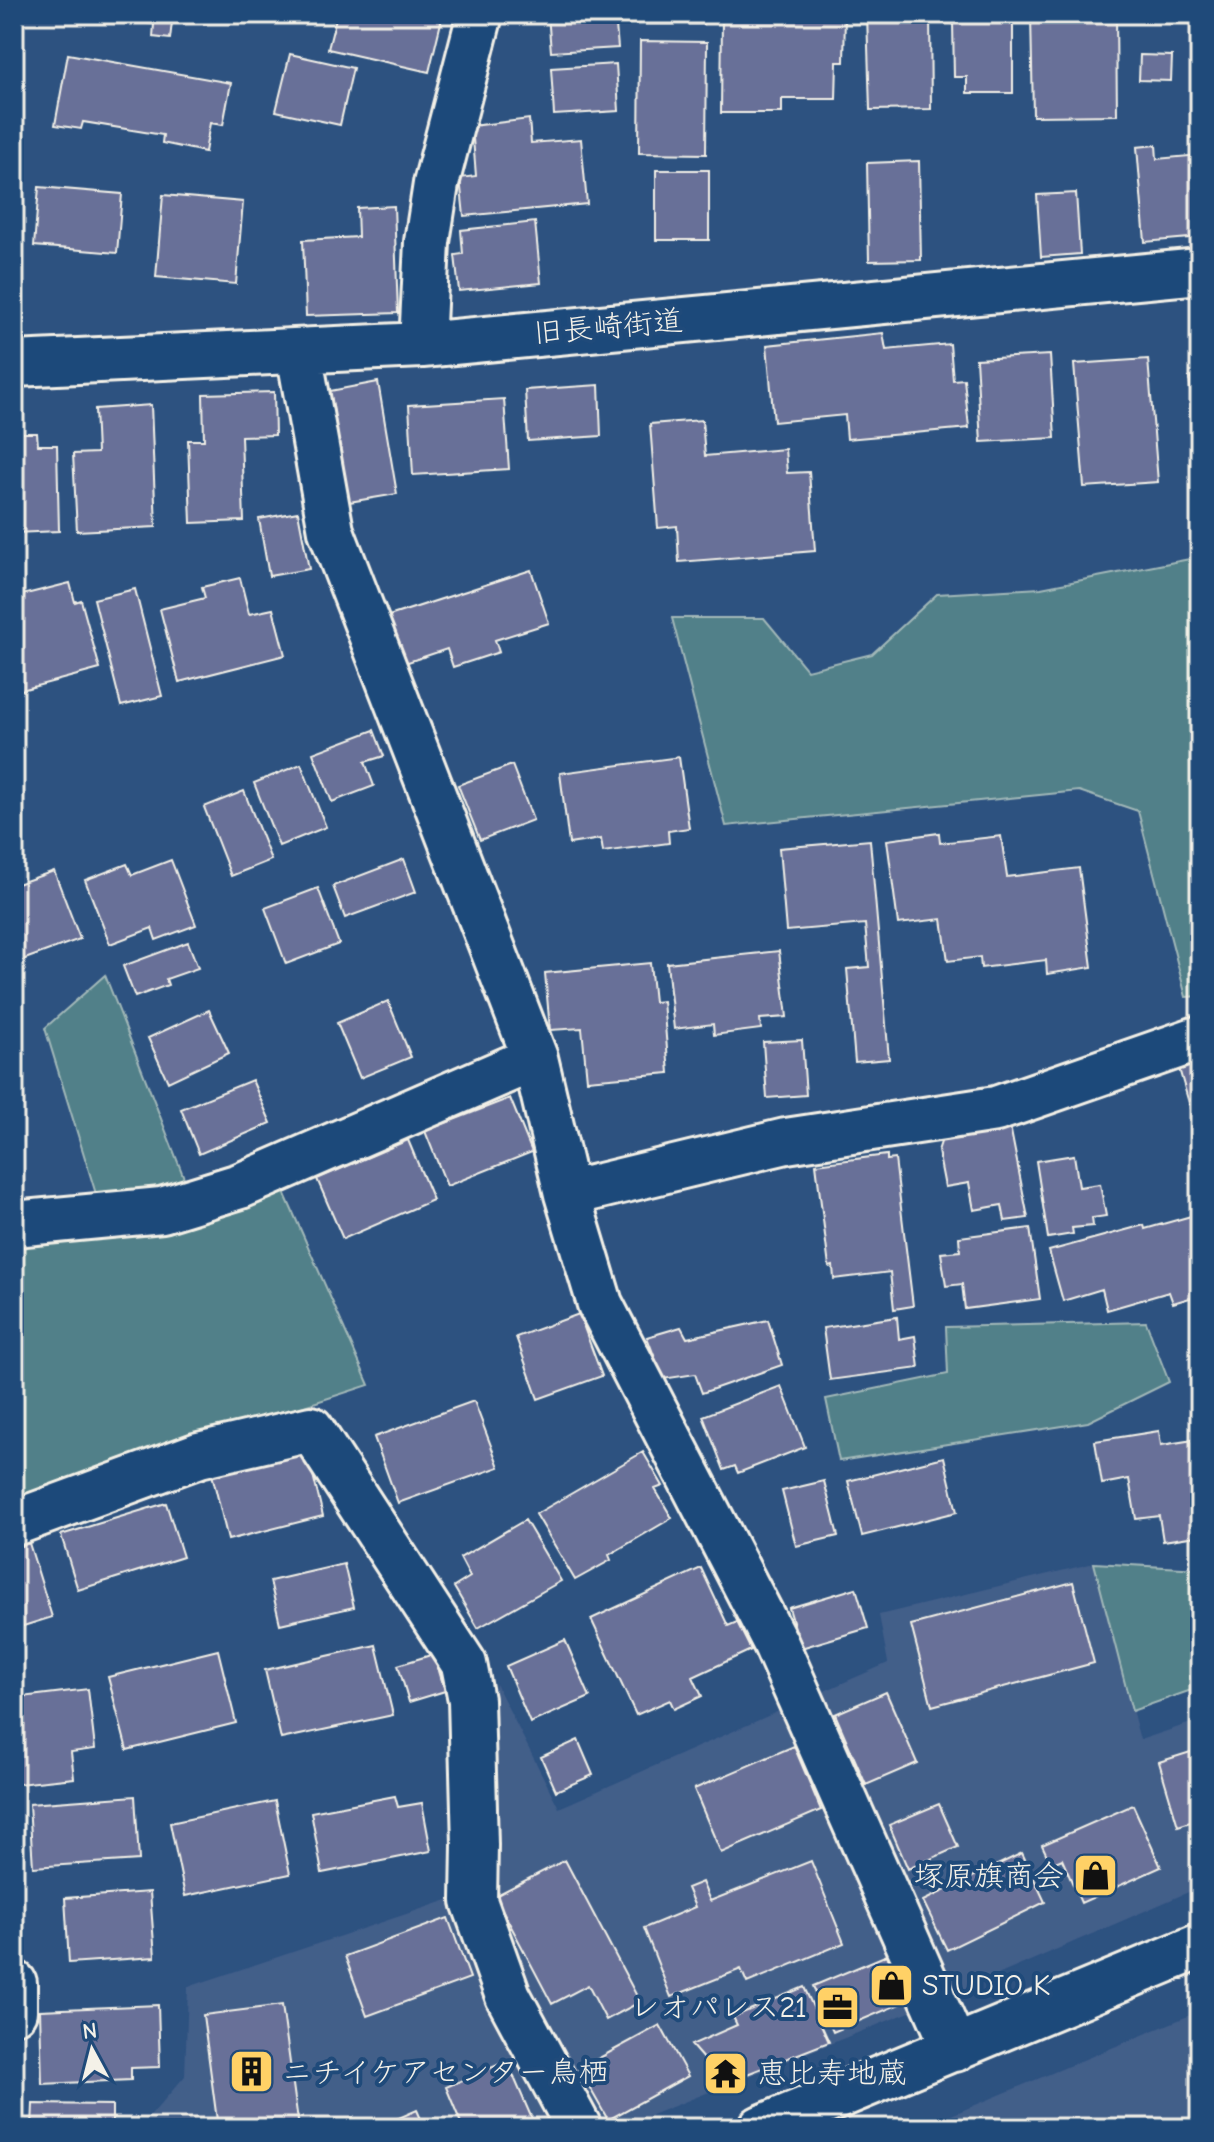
<svg xmlns="http://www.w3.org/2000/svg" width="1214" height="2142" font-family="'Comic Neue','Klee One',sans-serif">
	<rect width="100%" height="100%" fill="#2d5280"/>
	<filter id="ink" filterUnits="userSpaceOnUse"><feTurbulence type="fractalNoise" baseFrequency=".0125" numOctaves="2"/><feDisplacementMap in="SourceGraphic" scale="16" xChannelSelector="R" yChannelSelector="G"/><feConvolveMatrix kernelMatrix="1 2 1 2 8 2 1 2 1" color-interpolation-filters="sRGB"/></filter>
	<g filter="url(#ink)">
		<path fill="#425e89" d="M 1094,1563 L 1140,1740 L 1200,1720 L 1200,1887 L 945,1998 L 619,2128 L 140,2128 L 185,2076 L 188,1987 L 457,1897 L 496,1684 L 559,1808 L 888,1663 L 879,1615 Z
			M 1200,2011 L 1200,2128 L 920,2128 L 961,2111 Z"/>
		<path fill="#518089" stroke="#a2b8b8" stroke-width="2" d="M 1200,557 L 1200,996 L 1186,997 L 1138,811 L 1079,791 L 726,826 L 672,618 L 764,618 L 807,670 L 872,654 L 937,594 L 1041,588 Z
			M 105,975 L 186,1183 L 96,1194 L 45,1028 Z
			M 284,1192 L 369,1385 L 14,1500 L 14,1238 L 178,1222 Z
			M 1146,1322 L 1169,1382 L 1088,1422 L 839,1461 L 826,1399 L 948,1374 L 946,1327 Z
			M 1094,1563 L 1200,1569 L 1200,1687 L 1132,1711 Z"/>
		<path fill="#677098" stroke="#f4f1e8" stroke-width="2" d="M 79,14 L 173,14 L 170,39 L 153,37 L 154,24 Z
			M 337,14 L 443,14 L 429,72 L 328,49 Z
			M 548,14 L 615,14 L 618,48 L 551,52 Z
			M 640,14 L 703,14 L 703,24 L 640,24 Z
			M 771,14 L 845,14 L 844,62 L 837,62 L 836,99 L 782,99 L 782,113 L 721,113 L 722,18 L 771,18 Z
			M 867,14 L 930,14 L 931,109 L 870,110 Z
			M 961,14 L 1013,14 L 1013,93 L 967,93 L 967,77 L 954,77 L 953,22 L 961,22 Z
			M 1031,14 L 1116,14 L 1117,115 L 1033,116 Z
			M 640,41 L 707,42 L 706,154 L 639,153 Z
			M 68,54 L 231,83 L 223,125 L 210,123 L 205,152 L 162,143 L 163,135 L 83,122 L 81,129 L 55,125 Z
			M 290,54 L 353,68 L 340,125 L 276,111 Z
			M 1140,55 L 1172,56 L 1171,81 L 1139,80 Z
			M 616,64 L 619,111 L 554,115 L 551,68 Z
			M 529,119 L 531,143 L 581,139 L 587,204 L 464,216 L 460,178 L 476,176 L 472,126 Z
			M 1156,145 L 1157,159 L 1200,155 L 1200,237 L 1145,242 L 1137,147 Z
			M 919,161 L 921,260 L 869,261 L 867,163 Z
			M 656,170 L 709,170 L 709,240 L 656,240 Z
			M 39,187 L 122,194 L 117,253 L 34,246 Z
			M 1076,193 L 1080,254 L 1041,257 L 1037,195 Z
			M 163,195 L 243,202 L 236,284 L 156,277 Z
			M 394,206 L 398,313 L 306,316 L 303,240 L 358,237 L 357,208 Z
			M 535,222 L 541,283 L 459,291 L 455,255 L 463,254 L 461,230 Z
			M 883,333 L 886,350 L 950,344 L 953,380 L 964,379 L 969,428 L 847,439 L 845,415 L 774,422 L 767,345 Z
			M 1050,355 L 1055,438 L 981,442 L 976,359 Z
			M 1148,359 L 1158,482 L 1084,487 L 1074,364 Z
			M 1200,376 L 1200,439 L 1198,439 L 1189,378 Z
			M 378,382 L 397,494 L 349,502 L 330,391 Z
			M 599,385 L 601,436 L 528,441 L 525,390 Z
			M 274,392 L 275,435 L 241,436 L 244,521 L 191,523 L 188,440 L 204,440 L 203,394 Z
			M 504,399 L 509,469 L 413,475 L 409,405 Z
			M 151,405 L 156,527 L 77,531 L 73,454 L 97,453 L 95,409 Z
			M 702,420 L 705,456 L 785,449 L 787,473 L 809,472 L 815,551 L 679,562 L 677,526 L 658,528 L 650,424 Z
			M 14,433 L 37,433 L 38,445 L 57,445 L 59,531 L 14,533 Z
			M 298,512 L 309,569 L 269,576 L 259,519 Z
			M 531,570 L 549,623 L 495,640 L 499,652 L 453,667 L 447,649 L 405,663 L 389,616 Z
			M 240,578 L 249,614 L 273,609 L 285,655 L 179,682 L 160,609 L 205,598 L 202,587 Z
			M 70,583 L 75,602 L 81,600 L 100,669 L 14,692 L 14,597 Z
			M 135,589 L 162,696 L 121,706 L 94,599 Z
			M 374,730 L 384,756 L 365,762 L 374,786 L 332,802 L 313,753 Z
			M 679,757 L 689,828 L 668,831 L 669,843 L 603,852 L 601,839 L 569,844 L 560,773 Z
			M 301,764 L 326,827 L 279,846 L 254,783 Z
			M 512,765 L 533,820 L 480,840 L 458,785 Z
			M 244,791 L 271,860 L 231,876 L 204,807 Z
			M 939,833 L 940,843 L 1001,836 L 1007,877 L 1079,868 L 1092,967 L 1047,974 L 1046,960 L 981,968 L 980,957 L 948,961 L 942,919 L 898,924 L 887,840 Z
			M 870,840 L 889,1059 L 855,1062 L 847,969 L 869,967 L 865,924 L 786,931 L 779,848 Z
			M 404,859 L 416,892 L 345,918 L 333,886 Z
			M 171,860 L 196,925 L 156,940 L 152,928 L 110,944 L 85,880 L 127,864 L 132,875 Z
			M 54,871 L 80,939 L 14,963 L 14,885 Z
			M 318,888 L 339,944 L 286,964 L 265,908 Z
			M 188,942 L 198,968 L 166,979 L 168,985 L 135,997 L 123,966 Z
			M 779,951 L 787,1017 L 760,1019 L 761,1029 L 714,1035 L 713,1024 L 674,1029 L 667,963 Z
			M 650,963 L 654,1002 L 663,1001 L 669,1073 L 587,1080 L 582,1028 L 550,1030 L 545,973 Z
			M 388,1001 L 411,1057 L 360,1078 L 337,1023 Z
			M 209,1010 L 229,1053 L 168,1082 L 148,1038 Z
			M 802,1040 L 806,1095 L 767,1098 L 763,1042 Z
			M 1200,1059 L 1200,1141 L 1178,1065 Z
			M 252,1080 L 271,1123 L 199,1154 L 181,1109 Z
			M 510,1098 L 532,1152 L 447,1186 L 425,1131 Z
			M 1010,1126 L 1028,1218 L 1005,1221 L 1002,1205 L 974,1210 L 969,1183 L 945,1187 L 938,1151 L 942,1139 Z
			M 408,1140 L 433,1200 L 343,1239 L 317,1179 Z
			M 887,1155 L 887,1160 L 895,1159 L 913,1306 L 894,1309 L 890,1272 L 834,1279 L 833,1266 L 829,1267 L 816,1164 Z
			M 1074,1155 L 1079,1187 L 1100,1184 L 1106,1216 L 1092,1218 L 1093,1226 L 1072,1228 L 1073,1234 L 1048,1238 L 1036,1161 Z
			M 1191,1216 L 1200,1247 L 1200,1295 L 1173,1303 L 1169,1292 L 1107,1310 L 1102,1289 L 1063,1301 L 1049,1251 L 1144,1225 L 1145,1229 Z
			M 1030,1228 L 1040,1299 L 965,1309 L 962,1284 L 946,1286 L 941,1253 L 960,1251 L 959,1237 Z
			M 579,1314 L 602,1376 L 538,1399 L 516,1337 Z
			M 897,1317 L 899,1339 L 915,1336 L 919,1368 L 830,1380 L 823,1328 Z
			M 768,1320 L 782,1365 L 702,1393 L 695,1374 L 663,1379 L 647,1337 L 681,1327 L 687,1338 Z
			M 781,1386 L 805,1447 L 738,1473 L 735,1466 L 724,1470 L 703,1416 Z
			M 474,1401 L 499,1467 L 398,1503 L 374,1437 Z
			M 1159,1431 L 1161,1445 L 1200,1439 L 1200,1542 L 1197,1542 L 1196,1536 L 1163,1541 L 1159,1516 L 1136,1519 L 1129,1479 L 1102,1484 L 1095,1441 Z
			M 307,1450 L 323,1516 L 228,1540 L 212,1474 Z
			M 643,1452 L 663,1486 L 655,1489 L 672,1518 L 609,1555 L 611,1560 L 575,1580 L 536,1514 Z
			M 944,1457 L 957,1512 L 862,1536 L 848,1481 Z
			M 824,1481 L 838,1536 L 796,1546 L 782,1491 Z
			M 166,1503 L 183,1557 L 78,1590 L 61,1535 Z
			M 525,1520 L 561,1581 L 478,1628 L 454,1587 L 470,1577 L 460,1558 Z
			M 29,1543 L 52,1617 L 14,1629 L 14,1548 Z
			M 344,1564 L 354,1607 L 280,1624 L 270,1581 Z
			M 701,1568 L 728,1626 L 737,1622 L 751,1650 L 693,1677 L 702,1696 L 674,1709 L 670,1700 L 636,1715 L 591,1619 Z
			M 1073,1582 L 1094,1663 L 932,1706 L 911,1625 Z
			M 856,1588 L 868,1628 L 801,1648 L 789,1608 Z
			M 565,1640 L 590,1697 L 530,1723 L 506,1666 Z
			M 376,1645 L 393,1715 L 281,1739 L 265,1670 Z
			M 218,1650 L 236,1723 L 127,1750 L 108,1677 Z
			M 434,1654 L 445,1691 L 409,1702 L 398,1665 Z
			M 88,1689 L 95,1749 L 71,1752 L 74,1778 L 18,1784 L 14,1749 L 14,1698 Z
			M 886,1692 L 917,1763 L 866,1785 L 835,1714 Z
			M 578,1740 L 593,1775 L 556,1791 L 541,1757 Z
			M 794,1746 L 821,1810 L 721,1853 L 694,1789 Z
			M 1200,1749 L 1200,1819 L 1178,1826 L 1159,1762 Z
			M 135,1796 L 139,1860 L 33,1867 L 29,1804 Z
			M 395,1796 L 398,1807 L 422,1803 L 431,1851 L 322,1873 L 311,1812 Z
			M 275,1801 L 290,1874 L 185,1896 L 170,1823 Z
			M 939,1804 L 958,1847 L 908,1869 L 889,1825 Z
			M 1133,1805 L 1161,1867 L 1081,1903 L 1062,1859 L 1051,1864 L 1042,1845 Z
			M 1022,1853 L 1045,1902 L 947,1950 L 923,1901 Z
			M 565,1860 L 640,2002 L 606,2020 L 588,1985 L 552,2004 L 495,1896 Z
			M 811,1861 L 844,1943 L 747,1983 L 741,1969 L 671,1997 L 644,1928 L 695,1907 L 687,1888 L 702,1882 L 710,1901 Z
			M 150,1892 L 155,1957 L 69,1963 L 65,1898 Z
			M 448,1918 L 470,1978 L 367,2016 L 345,1956 Z
			M 887,1955 L 907,2001 L 833,2032 L 813,1986 Z
			M 804,1987 L 829,2042 L 724,2083 L 691,2045 L 737,2025 L 733,2017 Z
			M 158,2005 L 160,2067 L 131,2068 L 131,2080 L 42,2084 L 40,2010 Z
			M 282,2005 L 299,2128 L 218,2128 L 203,2015 Z
			M 660,2025 L 688,2076 L 608,2120 L 579,2069 Z
			M 507,2061 L 536,2128 L 463,2128 L 446,2087 Z
			M 33,2104 L 112,2105 L 112,2128 L 32,2128 Z
			M 417,2110 L 425,2128 L 376,2128 Z"/>
		<g fill="none" stroke-linecap="round" stroke-linejoin="round">
			<defs>
				<path id="minor" d="M 422,345 L 427,242 L 436,184 L 480,14
					M 299,352 L 331,531 L 535,1058 L 567,1194 L 600,1304 L 775,1642 L 955,2049
					M 14,364 L 422,345 L 1200,271
					M 567,1194 L 786,1141 L 996,1109 L 1200,1038
					M 14,1224 L 162,1210 L 240,1186 L 535,1058
					M 14,1523 L 199,1455 L 311,1429 L 464,1664 L 471,1700 L 475,1845 L 474,1901 L 508,1996 L 579,2128
					M 14,1983 L 14,2011
					M 761,2128 L 1200,1946"/>
			</defs>
			<use href="#minor" stroke="#f4f1e8" stroke-width="50"/>
			<use href="#minor" stroke="#1f4a7a" stroke-width="44"/>
		</g>
	</g>
	<defs>
		<symbol id="shop-square" viewBox="-11 -11 22 22"><rect x="-9" y="-9" width="18" height="18" rx="4" fill="#ffd166" stroke="#1f4a7a"/><path d="M-5-2.5h2.3a2.7 3.5 0 0 1 5.4 0H5L5.5 6h-11ZM-1.5-2.5h3a1.5 2.3 0 0 0-3 0Z" fill="#111"/></symbol>
		<symbol id="office-square" viewBox="-11 -11 22 22"><rect x="-9" y="-9" width="18" height="18" rx="4" fill="#ffd166" stroke="#1f4a7a"/><path d="M-6-3h4V-5.5h4V-3h4V5H-6ZM-1-4.5V-3h2v-1.5ZM-6 0V1H6V0Z" fill="#111"/></symbol>
		<symbol id="building-square" viewBox="-11 -11 22 22"><rect x="-9" y="-9" width="18" height="18" rx="4" fill="#ffd166" stroke="#1f4a7a"/><path d="M-4-6H4V6H1V3H-1V6H-4ZM-2.5-4.3h1.7v1.8h-1.7ZM.8-4.3h1.7v1.8H.8ZM-2.5-1h1.7V.8h-1.7ZM.8-1h1.7V.8H.8Z" fill="#111"/></symbol>
		<symbol id="temple-square" viewBox="-11 -11 22 22"><rect x="-9" y="-9" width="18" height="18" rx="4" fill="#ffd166" stroke="#1f4a7a"/><path d="M0-6L5-2H3V0L6.5 2.5H4V6H1.5V3h-3V6H-4V2.5H-6.5L-3 0V-2H-5Z" fill="#111"/></symbol>
	</defs>
	<g fill-rule="evenodd">
		<use href="#shop-square" x="1070" y="1850" width="51" height="51"/>
		<use href="#shop-square" x="866" y="1960" width="51" height="51"/>
		<use href="#office-square" x="812" y="1982" width="51" height="51"/>
		<use href="#building-square" x="226" y="2046" width="51" height="51"/>
		<use href="#temple-square" x="700" y="2048" width="51" height="51"/>
	</g>
	<g text-anchor="middle" dominant-baseline="central" stroke-width="8" stroke-linejoin="round" paint-order="stroke">
		<g font-size="30" fill="#f4f1e8" stroke="#1f4a7a">
			<text transform="translate(608 327) rotate(-5)">旧長崎街道</text>
		</g>
		<g font-size="30" fill="#f4f1e8" stroke="#1f4a7a" text-anchor="start">
			<text x="1064" y="1876" text-anchor="end">塚原旗商会</text>
			<text x="922" y="1985">STUDIO K</text>
			<text x="807" y="2007" text-anchor="end">レオパレス21</text>
			<text x="282" y="2072">ニチイケアセンター鳥栖</text>
			<text x="757" y="2073">恵比寿地蔵</text>
		</g>
	</g>
	<rect width="1214" height="2142" fill="none" stroke="#1f4a7a" stroke-width="48"/>
	<rect x="24" y="24" width="1166" height="2094" fill="none" stroke="#f4f1e8" stroke-width="3" filter="url(#ink)"/>
	<g transform="translate(92 2050) rotate(353)" stroke="#1f4a7a" stroke-width="6" paint-order="stroke">
	<path d="M0-6L14 30L0 20L-14 30Z" fill="#f4f1e8"/>
	<text y="-12" font-size="22" font-weight="bold" text-anchor="middle" fill="#f4f1e8">N</text>
	</g>
</svg>
